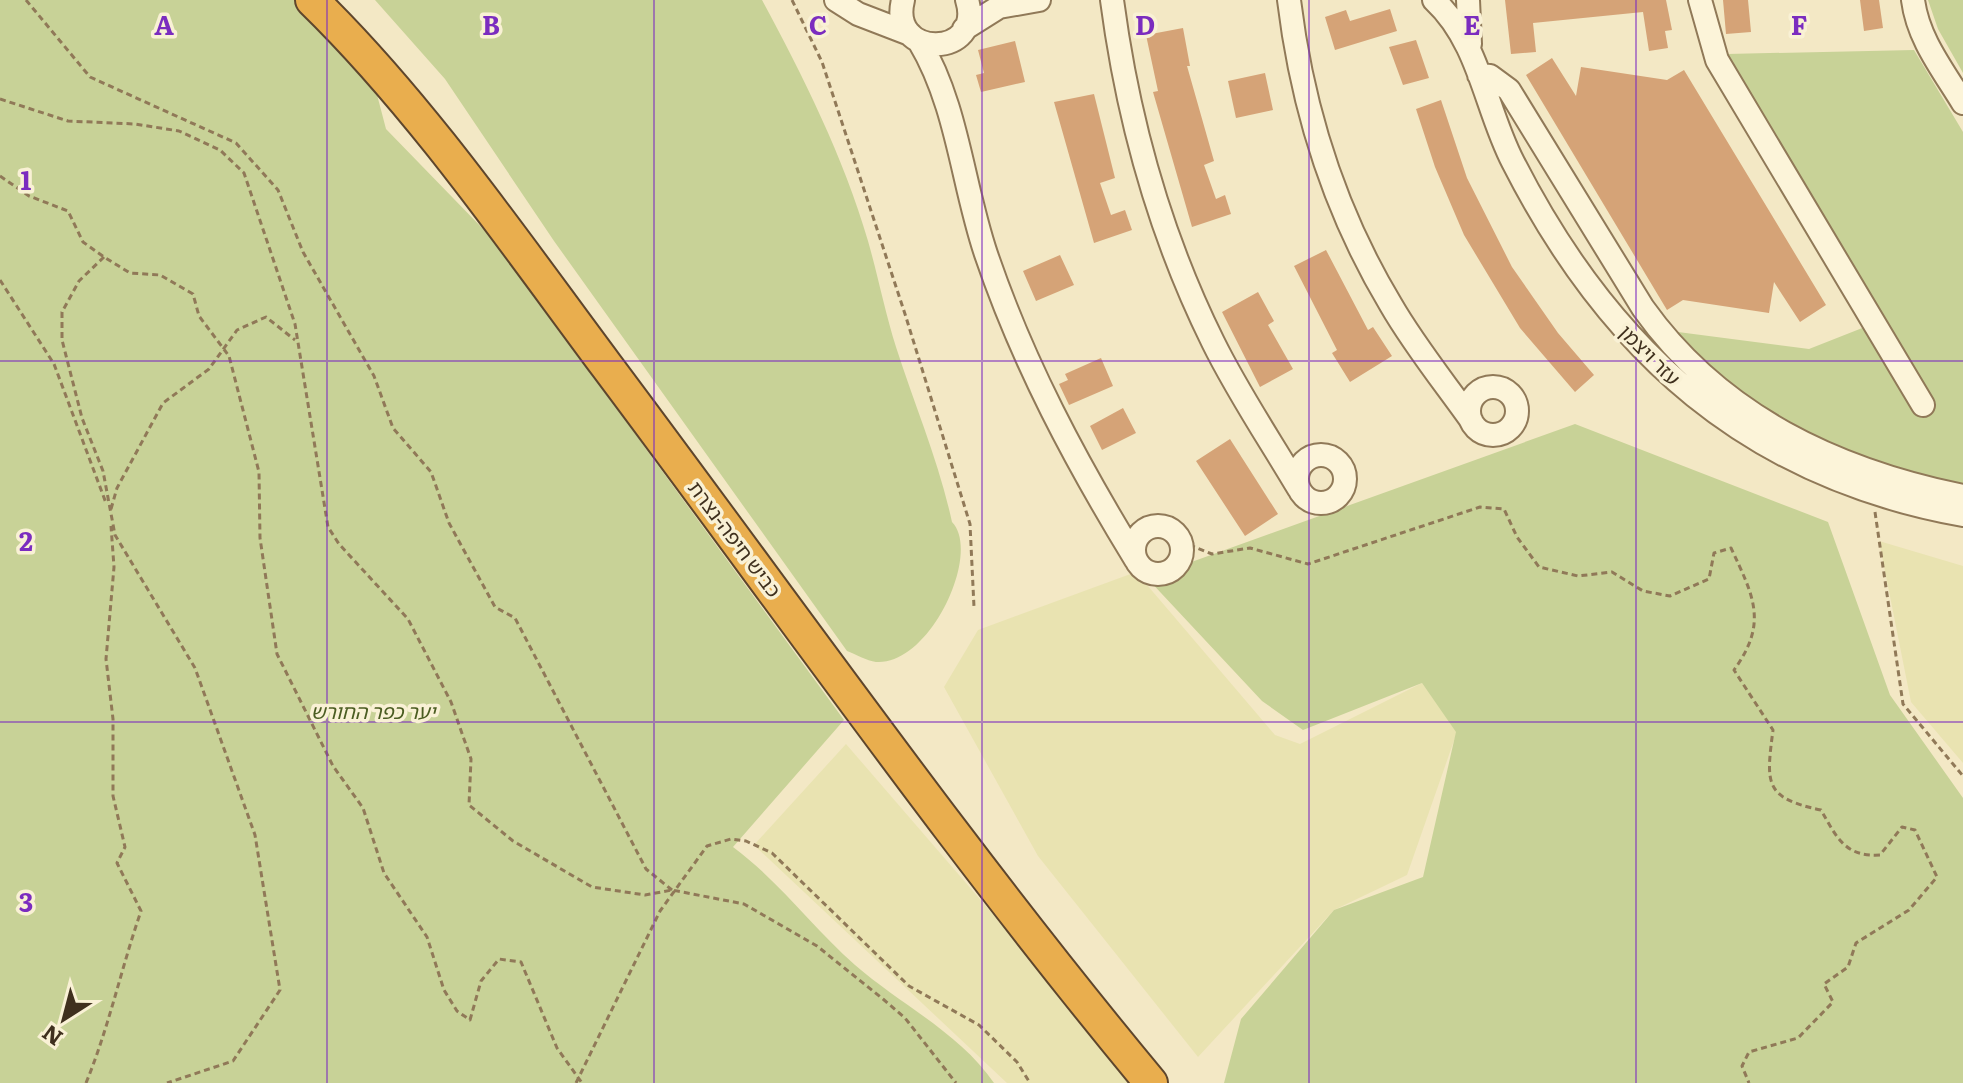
<svg xmlns="http://www.w3.org/2000/svg" width="1963" height="1083" font-family="Literata,'Noto Sans Hebrew',serif">
	<rect width="100%" height="100%" fill="#f3e8c5"/>
	<path fill="#e9e3b1" d="M 1879,541 L 1963,566 L 1963,763 L 1911,702 Z
		M 1136,572 L 1275,735 L 1300,744 L 1422,683 L 1457,732 L 1407,875 L 1334,910 L 1198,1057 L 1038,856 L 944,687 L 978,630 Z
		M 846,744 L 1092,1029 L 1135,1083 L 1007,1083 L 754,845 Z"/>
	<path fill="#c8d297" d="M 0,0 L 297,0 L 375,87 L 386,129 L 521,268 L 646,449 L 844,720 L 733,847 C 779,881 812,927 855,965 C 901,1005 960,1033 994,1083 L 0,1083 Z
		M 375,0 L 762,0 C 803,76 844,158 868,241 C 878,276 885,312 896,347 C 915,406 939,462 952,522 C 982,553 930,666 876,662 C 867,661 855,654 847,651 L 554,241 L 445,79 Z
		M 1928,0 L 1963,0 L 1963,73 L 1938,29 Z
		M 1914,50 L 1963,132 L 1963,487 C 1844,453 1762,429 1678,332 L 1809,349 L 1880,321 L 1744,89 L 1727,54 Z
		M 1575,424 L 1828,522 L 1890,695 L 1963,798 L 1963,1083 L 1224,1083 L 1241,1019 L 1334,910 L 1423,877 L 1456,732 L 1422,683 L 1303,730 L 1262,701 L 1147,578 Z"/>
	<path fill="#d5a377" d="M 1505,0 L 1666,0 L 1672,30 L 1665,31 L 1668,48 L 1649,51 L 1643,12 L 1533,23 L 1536,52 L 1511,54 Z
		M 1723,0 L 1748,0 L 1751,32 L 1726,34 Z
		M 1860,0 L 1879,0 L 1883,28 L 1864,31 Z
		M 1390,9 L 1397,31 L 1335,50 L 1325,17 L 1346,10 L 1350,21 Z
		M 1183,28 L 1190,66 L 1187,66 L 1214,161 L 1204,165 L 1216,199 L 1225,195 L 1231,214 L 1192,227 L 1153,92 L 1158,91 L 1146,35 Z
		M 1416,40 L 1429,78 L 1403,85 L 1389,47 Z
		M 1015,41 L 1025,82 L 981,92 L 976,75 L 984,73 L 978,50 Z
		M 1552,58 L 1576,96 L 1581,67 L 1667,80 L 1684,70 L 1826,305 L 1800,322 L 1774,282 L 1769,313 L 1683,300 L 1667,310 L 1526,75 Z
		M 1265,73 L 1273,110 L 1236,118 L 1228,81 Z
		M 1094,94 L 1115,178 L 1100,183 L 1111,215 L 1125,210 L 1132,230 L 1094,243 L 1054,102 Z
		M 1441,100 L 1467,178 L 1512,267 L 1558,333 L 1594,375 L 1575,392 L 1520,328 L 1464,235 L 1435,167 L 1416,109 Z
		M 1326,250 L 1368,330 L 1373,327 L 1392,356 L 1350,382 L 1332,353 L 1337,350 L 1294,266 Z
		M 1060,255 L 1074,285 L 1036,301 L 1023,271 Z
		M 1258,292 L 1274,321 L 1268,325 L 1293,369 L 1260,387 L 1222,312 Z
		M 1101,358 L 1113,386 L 1069,405 L 1059,384 L 1068,380 L 1065,374 Z
		M 1123,408 L 1136,433 L 1102,450 L 1090,426 Z
		M 1230,439 L 1278,514 L 1245,536 L 1196,461 Z"/>
	<g fill="none" stroke-linecap="round" stroke-linejoin="round">
		<defs>
			<path id="minor" d="M 836,0 L 858,14 L 910,34
				M 903,0 C 888,60 985,58 967,0
				M 1112,0 C 1128,121 1159,233 1213,342 C 1238,393 1270,440 1299,489
				M 1289,0 C 1302,107 1335,212 1391,305 C 1414,345 1444,382 1471,420
				M 1434,0 C 1480,43 1485,108 1513,162 C 1610,353 1750,477 1963,515
				M 1468,0 L 1470,44
				M 1700,0 L 1717,60 L 1923,405
				M 1913,0 C 1918,39 1943,70 1963,103
				M 964,29 L 999,7 L 1039,0
				M 919,41 C 958,106 962,183 986,254 C 1023,363 1076,462 1136,560
				M 1479,75 L 1490,76 L 1509,90 L 1643,308 C 1720,416 1836,470 1963,496
				M1469 411a24 24 0 1 1 48 0a24 24 0 1 1-48 0Z
				M1297 479a24 24 0 1 1 48 0a24 24 0 1 1-48 0Z
				M1134 550a24 24 0 1 1 48 0a24 24 0 1 1-48 0Z"/>
			<path id="highway" d="M 312,0 C 420,105 515,243 606,365 C 786,605 959,852 1151,1083"/>
		</defs>
		<use href="#minor" stroke="#907958" stroke-width="26"/>
		<use href="#highway" stroke="#5e462d" stroke-width="36"/>
		<path stroke="#907958" stroke-width="3" stroke-dasharray="6 4" stroke-linecap="butt" d="M 26,0 L 90,77 L 236,143 L 278,190 L 303,252 L 374,376 L 393,428 L 431,472 L 449,523 L 495,607 L 515,618 L 646,869 L 672,890
			M 792,0 L 822,62 L 905,314 L 970,524 L 974,607
			M 0,99 L 68,121 L 135,124 L 179,131 L 220,150 L 244,173 L 295,324 L 328,527 L 339,544 L 408,619 L 451,702 L 471,759 L 469,805 L 513,841 L 592,887 L 645,895 L 672,890 L 744,904 L 817,946 L 883,999 L 905,1018 L 956,1083
			M 0,176 L 29,196 L 68,211 L 83,242 L 104,257 L 130,273 L 160,275 L 193,294 L 199,316 L 229,356 L 259,472 L 260,538 L 277,654 L 333,766 L 363,808 L 384,873 L 427,937 L 444,990 L 457,1011 L 470,1020 L 481,981 L 499,959 L 521,962 L 557,1048 L 582,1083
			M 104,257 L 79,281 L 62,312 L 62,340 L 82,418 L 103,471 L 115,535 L 195,668 L 255,835 L 280,990 L 233,1061 L 167,1083
			M 0,280 L 54,364 L 106,503
			M 111,509 L 117,488 L 163,403 L 209,369 L 237,330 L 266,317 L 295,340
			M 1875,512 L 1903,704 L 1963,776
			M 1180,541 L 1212,554 L 1250,548 L 1308,564 L 1480,507 L 1504,509 L 1517,537 L 1539,567 L 1578,576 L 1612,572 L 1643,591 L 1670,596 L 1709,579 L 1714,553 L 1731,548 C 1754,597 1768,623 1734,670 L 1773,730 C 1766,784 1764,798 1821,810 C 1837,838 1845,857 1880,855 L 1902,827 L 1915,830 L 1937,877 L 1909,910 L 1856,943 L 1848,967 L 1824,984 L 1833,1002 L 1798,1038 L 1749,1052 L 1742,1066 L 1749,1083
			M 86,1083 C 109,1027 121,969 141,911 L 117,863 L 125,847 L 113,796 L 113,719 L 106,659 L 114,567 L 111,526
			M 576,1083 L 660,911 L 707,846 L 731,839 L 746,841 L 772,853 L 909,986 L 979,1025 L 1017,1062 L 1030,1083"/>
		<use href="#minor" stroke="#fcf4d9" stroke-width="22"/>
		<use href="#highway" stroke="#e9ae4e" stroke-width="32"/>
	</g>
	<path fill="none" stroke="#7b2cbf" stroke-width="2" stroke-opacity="0.55" d="M 327,0 L 327,1083M 654,0 L 654,1083M 982,0 L 982,1083M 1309,0 L 1309,1083M 1636,0 L 1636,1083M 0,361 L 1963,361M 0,722 L 1963,722"/>
	<g text-anchor="middle" dominant-baseline="central" stroke-width="7" stroke-linejoin="round" paint-order="stroke">
		<g font-size="20" fill="#3f301e" stroke="#f9f1d5">
			<text transform="translate(1651 354) rotate(45)">עזר ויצמן</text>
			<text transform="translate(736 538) rotate(53)">כביש חיפה-נצרת</text>
		</g>
		<g font-size="20" font-style="italic" fill="#4b5d22" stroke="#f9f1d5">
			<text x="373" y="710">יער כפר החורש</text>
		</g>
	</g>
	<g font-size="26" text-anchor="middle" font-weight="bold" fill="#7b2cbf" stroke="#f9f1d5" stroke-width="7" stroke-linejoin="round" paint-order="stroke">
		<text x="164" y="35">A</text>
		<text x="491" y="35">B</text>
		<text x="818" y="35">C</text>
		<text x="1145" y="35">D</text>
		<text x="1472" y="35">E</text>
		<text x="1799" y="35">F</text>
		<text x="26" y="190">1</text>
		<text x="26" y="551">2</text>
		<text x="26" y="912">3</text>
	</g>
	<g transform="translate(64 1019) rotate(216)" stroke="#f9f1d5" stroke-width="6" paint-order="stroke">
	<path d="M0-6L14 30L0 20L-14 30Z" fill="#3f301e"/>
	<text y="-12" font-size="22" font-weight="bold" text-anchor="middle" fill="#3f301e">N</text>
	</g>
</svg>
